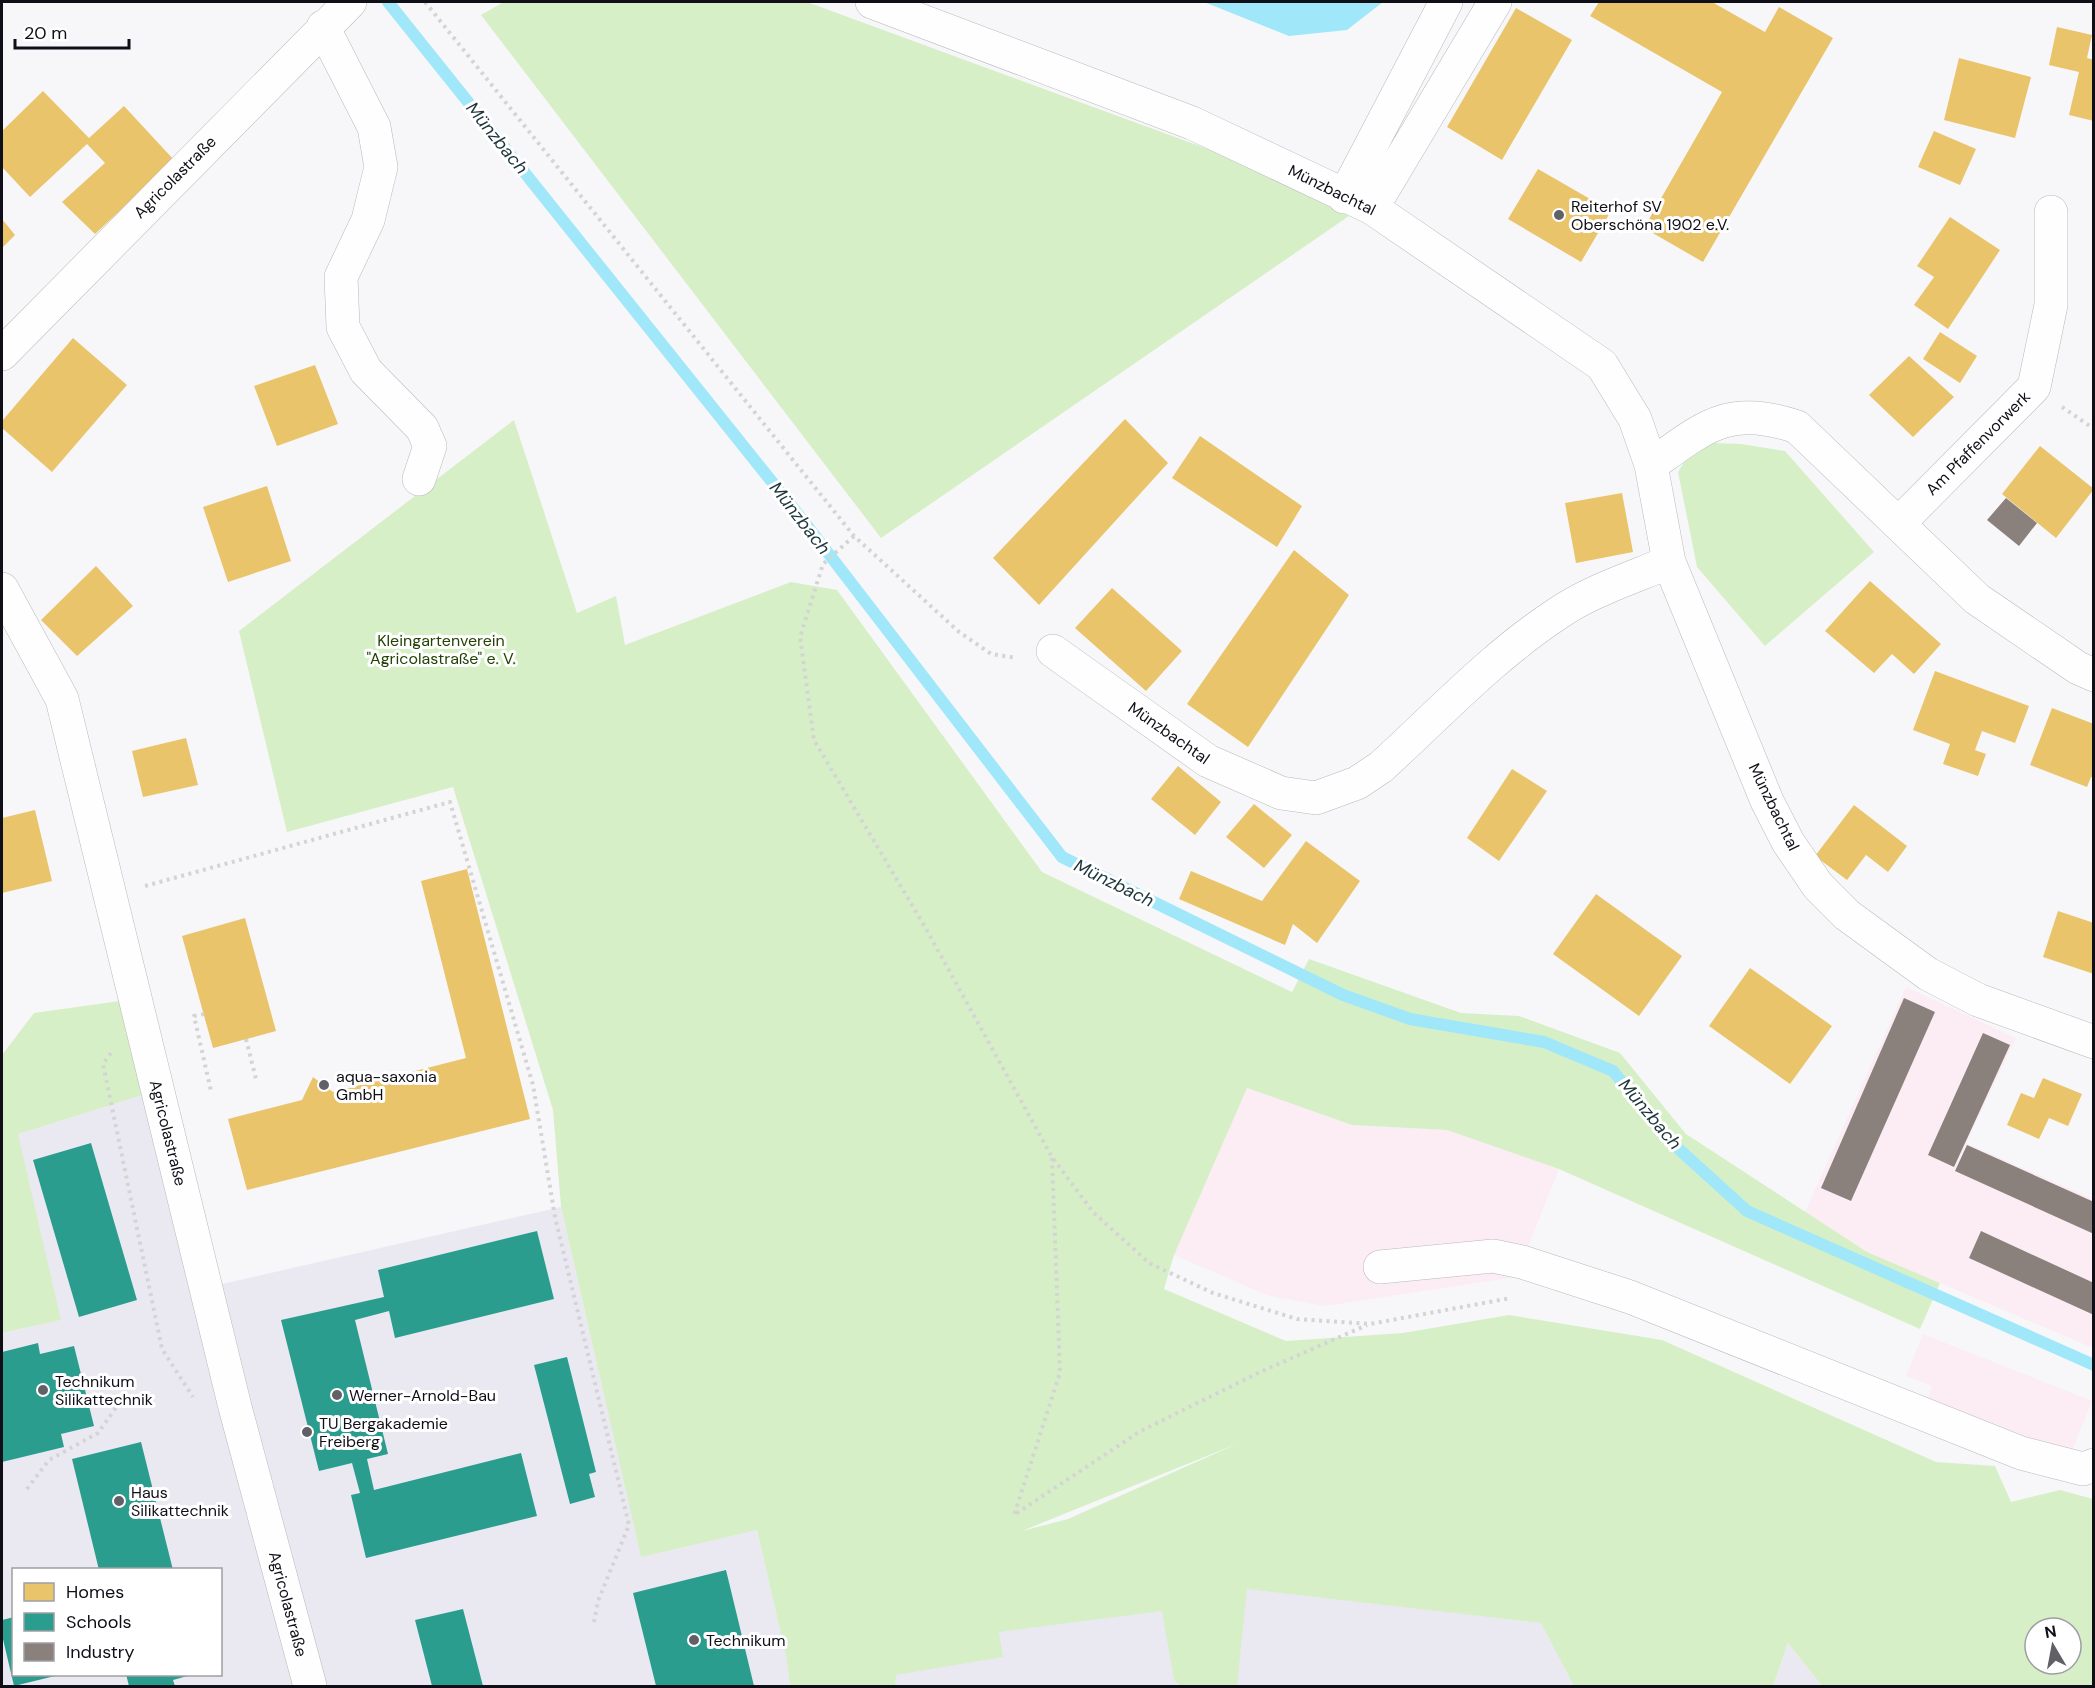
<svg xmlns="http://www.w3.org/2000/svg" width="2095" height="1688" font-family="'DM Sans',sans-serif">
	<rect width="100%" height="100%" fill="#f7f7fa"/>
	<path fill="#fbedf3" d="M 1906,987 L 2016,1038 L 1966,1143 L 2093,1199 L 2093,1348 L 1867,1252 L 1805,1212 Z
		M 1247,1088 L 1352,1125 L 1447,1130 L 1559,1169 L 1516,1277 L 1325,1306 L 1269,1296 L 1174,1255 Z
		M 1923,1334 L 2092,1401 L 2071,1454 L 1928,1398 L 1932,1386 L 1906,1376 Z"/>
	<path fill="#eae9f2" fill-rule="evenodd" d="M 143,1095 L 191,1291 L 561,1207 L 641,1556 L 757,1530 L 786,1656 L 790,1686 L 2,1686 L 2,1333 L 60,1320 L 17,1134 ZM 14,1570 L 220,1570 L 220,1674 L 14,1674 Z
		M 1220,1557 L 1574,1599 L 1706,1686 L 808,1686 Z
		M 1788,1643 L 1822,1686 L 1773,1686 Z"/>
	<path fill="#d7efc7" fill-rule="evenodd" d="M 504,2 L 807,2 L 1216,152 L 1349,216 L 881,538 L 481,15 Z
		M 514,420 L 577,613 L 616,596 L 625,645 L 791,582 L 837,590 L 1042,872 L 1292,992 L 1309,959 L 1461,1013 L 1519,1016 L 1620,1053 L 1686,1134 L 1867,1252 L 1940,1283 L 1920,1329 L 1559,1169 L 1447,1130 L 1352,1125 L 1247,1088 L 1174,1255 L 1164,1289 L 1286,1341 L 1403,1333 L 1509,1315 L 1662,1340 L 1936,1462 L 1995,1466 L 2011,1502 L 2060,1490 L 2093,1499 L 2093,1686 L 1822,1686 L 1788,1643 L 1773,1686 L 1574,1686 L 1541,1623 L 1247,1589 L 1237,1686 L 1181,1686 L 1174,1680 L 1162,1611 L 999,1632 L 1003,1657 L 896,1675 L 895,1686 L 790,1686 L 786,1656 L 757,1530 L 641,1557 L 561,1207 L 553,1110 L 453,787 L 287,832 L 239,631 ZM 1239,1443 L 1068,1519 L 1022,1531 ZM 2035,1628 L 2071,1628 L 2071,1664 L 2035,1664 Z
		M 1715,443 L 1741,444 L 1785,451 L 1874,552 L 1765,646 L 1697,567 L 1678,472 L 1691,451 Z
		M 120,1001 L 143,1095 L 18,1134 L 61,1320 L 2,1333 L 2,1055 L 34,1013 Z"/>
	<path fill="#a0e8f9" d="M 1204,2 L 1383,2 L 1347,30 L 1289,36 Z"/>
	<path fill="#e9c46a" d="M 1599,2 L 1712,2 L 1765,32 L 1779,7 L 1833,38 L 1703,262 L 1644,228 L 1722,92 L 1590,16 Z
		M 1516,8 L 1572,40 L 1502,160 L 1447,127 Z
		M 2057,27 L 2092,35 L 2087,58 L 2094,60 L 2094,121 L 2069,115 L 2079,72 L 2049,65 Z
		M 1959,58 L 2031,77 L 2015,138 L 1944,120 Z
		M 43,91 L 89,138 L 124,106 L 174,160 L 95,234 L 62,202 L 105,163 L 87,144 L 30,197 L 2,167 L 2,131 Z
		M 1934,131 L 1976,149 L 1960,185 L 1918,167 Z
		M 1538,169 L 1611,211 L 1581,262 L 1508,219 Z
		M 1950,217 L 2000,250 L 1948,329 L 1914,305 L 1934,277 L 1917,266 Z
		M 2,219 L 15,235 L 2,248 Z
		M 1940,332 L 1977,356 L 1960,383 L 1923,359 Z
		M 73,338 L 127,385 L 52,472 L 2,428 L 2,421 Z
		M 1909,356 L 1954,397 L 1913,437 L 1869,395 Z
		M 315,365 L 338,424 L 277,446 L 254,386 Z
		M 1125,419 L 1168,463 L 1039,605 L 993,558 Z
		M 1200,436 L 1302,506 L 1277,547 L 1172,478 Z
		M 2040,446 L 2094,489 L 2056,538 L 2002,494 Z
		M 267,486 L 291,561 L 228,582 L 203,507 Z
		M 1622,493 L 1633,552 L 1576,563 L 1565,503 Z
		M 1294,550 L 1349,595 L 1248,747 L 1187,704 Z
		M 96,566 L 133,606 L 77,656 L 41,620 Z
		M 1870,581 L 1941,644 L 1914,674 L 1892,654 L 1874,673 L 1825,631 Z
		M 1112,588 L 1182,651 L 1146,691 L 1075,628 Z
		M 1935,671 L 2029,706 L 2015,743 L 1982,731 L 1975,750 L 1986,754 L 1978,776 L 1943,764 L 1950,744 L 1913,730 Z
		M 2052,708 L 2094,724 L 2094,778 L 2091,777 L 2087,787 L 2030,765 Z
		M 186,738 L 198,785 L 143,797 L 132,751 Z
		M 1178,766 L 1221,802 L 1195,835 L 1151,799 Z
		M 1512,769 L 1547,791 L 1499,861 L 1467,838 Z
		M 1254,804 L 1292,835 L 1264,868 L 1226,837 Z
		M 1854,805 L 1907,846 L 1888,872 L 1866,855 L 1847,880 L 1815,856 Z
		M 35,810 L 52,881 L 2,893 L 2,818 Z
		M 1306,841 L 1360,881 L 1317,943 L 1293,924 L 1285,945 L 1179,899 L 1191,871 L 1262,901 Z
		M 467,869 L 530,1119 L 247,1190 L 228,1119 L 302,1100 L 313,1077 L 333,1092 L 466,1058 L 421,881 Z
		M 1596,894 L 1682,956 L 1639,1016 L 1553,954 Z
		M 2058,911 L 2094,923 L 2094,974 L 2043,957 Z
		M 245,918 L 276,1031 L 213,1048 L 182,936 Z
		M 1750,968 L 1832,1026 L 1790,1084 L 1709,1026 Z
		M 2043,1078 L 2082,1094 L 2068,1126 L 2049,1118 L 2039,1139 L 2007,1125 L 2021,1093 L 2034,1098 Z"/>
	<path fill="#2a9d8f" d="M 91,1143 L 137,1300 L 79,1317 L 33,1160 Z
		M 537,1231 L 554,1299 L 395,1338 L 389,1311 L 355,1320 L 388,1454 L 367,1459 L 374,1490 L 521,1453 L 537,1516 L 366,1558 L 351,1495 L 360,1493 L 352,1463 L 319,1471 L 281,1320 L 384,1297 L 378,1270 Z
		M 38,1343 L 40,1354 L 74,1346 L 94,1426 L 61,1434 L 64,1447 L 2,1462 L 2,1352 Z
		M 567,1357 L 596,1472 L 589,1474 L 595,1497 L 570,1504 L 534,1365 Z
		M 141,1442 L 173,1570 L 99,1570 L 72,1459 Z
		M 726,1570 L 754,1686 L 656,1686 L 633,1593 Z
		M 463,1609 L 483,1686 L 432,1686 L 415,1620 Z
		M 14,1617 L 14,1674 L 59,1675 L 14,1686 L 2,1635 L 2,1620 Z
		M 126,1674 L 191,1674 L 191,1675 L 173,1680 L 175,1686 L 129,1686 Z"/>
	<path fill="#8a817c" d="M 2006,498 L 2037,523 L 2019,546 L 1987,520 Z
		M 1904,998 L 1935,1012 L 1851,1201 L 1821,1188 Z
		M 1983,1033 L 2010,1045 L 1954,1167 L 1928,1155 Z
		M 1967,1145 L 2094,1202 L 2094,1234 L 1955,1171 Z
		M 1981,1231 L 2094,1283 L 2094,1315 L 1969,1258 Z"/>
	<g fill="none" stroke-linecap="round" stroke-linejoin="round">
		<path stroke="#a0e8f9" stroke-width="12" d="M 388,2 L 805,523 L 1062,857 L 1343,995 L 1410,1019 L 1544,1042 L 1613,1071 L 1671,1142 L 1747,1211 L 2094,1365"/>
		<defs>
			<path id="minor" d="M 872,2 L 1192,123 L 1372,208 L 1602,365 L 1635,419 L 1651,465 L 1669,562 L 1767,801 L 1788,842 L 1818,886 L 1847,915 L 1928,974 L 1978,1000 L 2094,1042
				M 323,27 L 374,127 L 381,167 L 368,220 L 341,277 L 343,327 L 366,371 L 422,428 L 430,446 L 419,479
				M 1344,197 L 1446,2
				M 1372,208 L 1495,2
				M 2,354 L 350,2
				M 1651,465 C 1706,426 1728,404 1797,427 L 1977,599 L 2078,668 L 2094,675
				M 1899,523 L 2034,387 L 2051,305 L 2051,212
				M 2,589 L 62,699 L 235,1407 L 310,1686
				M 1053,651 L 1208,761 L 1281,793 L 1316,798 L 1357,783 L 1381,767 C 1438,715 1493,656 1557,614 C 1590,591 1632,578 1669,562
				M 1380,1267 L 1493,1256 L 1522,1262 L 1630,1297 L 2021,1453 L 2083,1469 L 2094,1465"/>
		</defs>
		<use href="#minor" stroke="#b9b8be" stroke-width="34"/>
		<path stroke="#d4d4d5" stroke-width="4" stroke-dasharray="3 4.5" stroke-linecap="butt" d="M 425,2 L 854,536 L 958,631 L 991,654 L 1017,658
			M 2062,407 L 2094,429
			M 854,536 L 823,564 L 800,637 L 814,740 L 925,927 L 1052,1157 L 1093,1212 L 1149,1263 L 1213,1293 L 1297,1319 L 1370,1324 L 1511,1298
			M 145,886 L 450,802 L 533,1085 L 555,1217 L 629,1525 L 598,1601 L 594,1622
			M 204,1014 L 194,1016 L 211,1091
			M 246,1039 L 256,1079
			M 111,1053 L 103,1064 L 162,1349 L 193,1397
			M 1052,1158 L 1060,1373 L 1014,1515 L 1139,1432 L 1260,1372 L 1367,1325
			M 27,1489 L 49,1460 L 98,1433 L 122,1399"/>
		<use href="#minor" stroke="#fefefe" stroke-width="33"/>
	</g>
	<g fill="#616067" stroke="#fff" stroke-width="2">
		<circle cx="1559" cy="215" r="6"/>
		<circle cx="324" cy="1085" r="6"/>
		<circle cx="43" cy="1390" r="6"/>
		<circle cx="337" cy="1395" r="6"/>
		<circle cx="307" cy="1432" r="6"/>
		<circle cx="119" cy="1501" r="6"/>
		<circle cx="694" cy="1640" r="6"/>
	</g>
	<g text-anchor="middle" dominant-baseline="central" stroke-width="6" stroke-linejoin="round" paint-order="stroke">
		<g font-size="16" fill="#100f18" stroke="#fff">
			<text transform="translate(175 177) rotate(-45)">Agricolastraße</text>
			<text transform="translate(1332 190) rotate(26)">Münzbachtal</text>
			<text transform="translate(1978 443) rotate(-45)">Am Pfaffenvorwerk</text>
			<text transform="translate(1169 733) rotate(35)">Münzbachtal</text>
			<text transform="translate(1774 807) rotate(64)">Münzbachtal</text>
			<text transform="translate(168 1133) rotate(76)">Agricolastraße</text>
			<text transform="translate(288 1604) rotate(75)">Agricolastraße</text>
		</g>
		<g font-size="16" fill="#100f18" stroke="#fff" text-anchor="start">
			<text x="1571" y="206">Reiterhof SV<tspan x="1571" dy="18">Oberschöna 1902 e.V.</tspan></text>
			<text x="336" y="1076">aqua-saxonia<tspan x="336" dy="18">GmbH</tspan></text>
			<text x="55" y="1381">Technikum<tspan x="55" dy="18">Silikattechnik</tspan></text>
			<text x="349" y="1395">Werner-Arnold-Bau</text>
			<text x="319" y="1423">TU Bergakademie<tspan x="319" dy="18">Freiberg</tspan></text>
			<text x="131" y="1492">Haus<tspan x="131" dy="18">Silikattechnik</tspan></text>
			<text x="706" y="1640">Technikum</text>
		</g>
		<g font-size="16" fill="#234204" stroke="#fff">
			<text x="441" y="640">Kleingartenverein<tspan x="441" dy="18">"Agricolastraße" e. V.</tspan></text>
		</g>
		<g font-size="18" font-style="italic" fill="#1d353b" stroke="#fff">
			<text transform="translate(497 138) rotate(51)">Münzbach</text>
			<text transform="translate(800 518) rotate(52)">Münzbach</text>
			<text transform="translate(1114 883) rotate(26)">Münzbach</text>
			<text transform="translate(1650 1114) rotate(50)">Münzbach</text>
		</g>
	</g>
	<rect width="2095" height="1688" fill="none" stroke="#100f18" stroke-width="6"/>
	<rect x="12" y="1568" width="210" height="108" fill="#ffffff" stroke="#9f9fa3" stroke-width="1.5"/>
	<rect x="24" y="1583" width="30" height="18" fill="#e9c46a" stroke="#9f9fa3" stroke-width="1.5"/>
	<text x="66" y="1598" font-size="18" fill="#100f18">Homes</text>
	<rect x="24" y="1613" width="30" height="18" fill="#2a9d8f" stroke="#9f9fa3" stroke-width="1.5"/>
	<text x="66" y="1628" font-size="18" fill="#100f18">Schools</text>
	<rect x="24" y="1643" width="30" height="18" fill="#8a817c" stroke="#9f9fa3" stroke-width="1.5"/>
	<text x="66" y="1658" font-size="18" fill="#100f18">Industry</text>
	<g transform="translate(2053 1646) rotate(350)"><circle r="28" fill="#ffffff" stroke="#9f9fa3" stroke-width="1.5"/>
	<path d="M0-4.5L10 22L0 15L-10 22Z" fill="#616067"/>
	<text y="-9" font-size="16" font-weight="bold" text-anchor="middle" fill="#100f18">N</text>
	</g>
	<path d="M15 39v9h114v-9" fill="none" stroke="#100f18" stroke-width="3"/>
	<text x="24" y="39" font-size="18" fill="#100f18" stroke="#ffffff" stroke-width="4.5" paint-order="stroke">20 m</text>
</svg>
